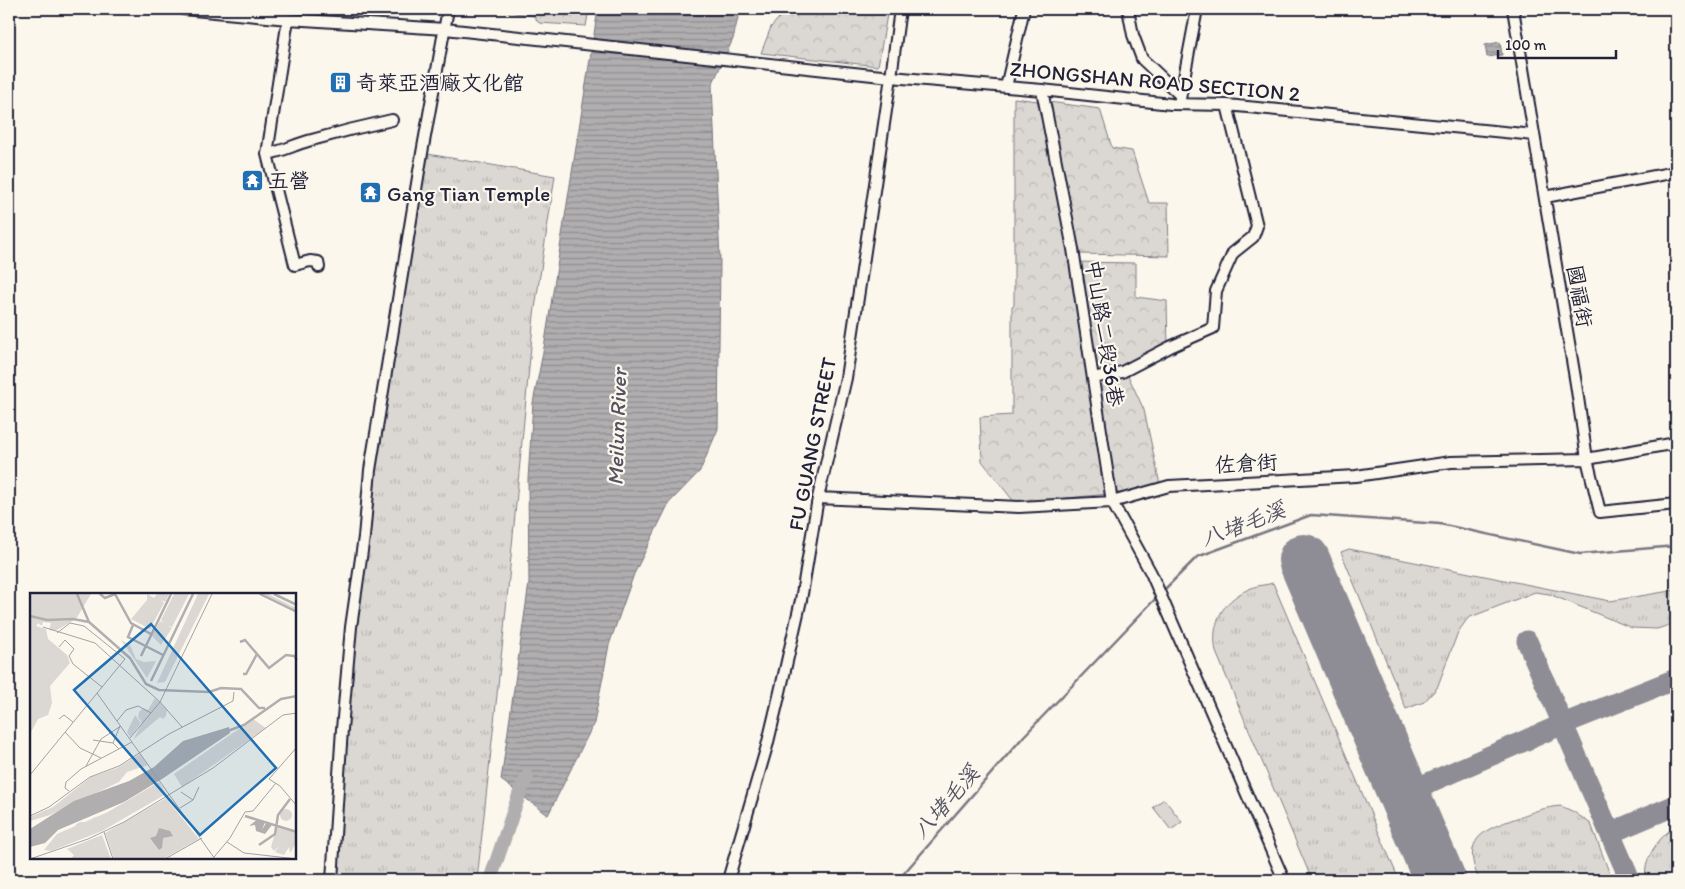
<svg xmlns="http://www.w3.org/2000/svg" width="1685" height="889" font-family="Itim,'LXGW WenKai TC',sans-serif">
	<defs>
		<pattern id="grass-tufts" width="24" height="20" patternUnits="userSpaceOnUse" patternTransform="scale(1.25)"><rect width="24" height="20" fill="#dbd8d3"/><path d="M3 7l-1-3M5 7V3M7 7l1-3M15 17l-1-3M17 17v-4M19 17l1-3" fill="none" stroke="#bcb9b6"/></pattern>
		<pattern id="park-crowns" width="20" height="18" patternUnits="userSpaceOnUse" patternTransform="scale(1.25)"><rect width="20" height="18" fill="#dbd8d3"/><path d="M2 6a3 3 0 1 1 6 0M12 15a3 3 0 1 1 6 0" fill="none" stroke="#bcb9b6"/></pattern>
		<pattern id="water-rules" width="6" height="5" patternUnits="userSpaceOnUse" patternTransform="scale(1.25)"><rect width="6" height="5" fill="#b1aeb0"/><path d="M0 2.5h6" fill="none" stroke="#908d90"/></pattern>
	</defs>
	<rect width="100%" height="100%" fill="#fbf7ec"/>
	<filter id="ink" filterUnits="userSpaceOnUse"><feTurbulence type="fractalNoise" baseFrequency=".02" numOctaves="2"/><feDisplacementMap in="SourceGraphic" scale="10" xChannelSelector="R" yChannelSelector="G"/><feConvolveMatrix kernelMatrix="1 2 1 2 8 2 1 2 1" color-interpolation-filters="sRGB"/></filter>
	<g filter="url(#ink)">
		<path fill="url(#grass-tufts)" stroke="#7e7d87" d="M 422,153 L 555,176 L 534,315 L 504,630 L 477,880 L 337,880 L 351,627 Z
			M 1349,549 L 1610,601 L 1676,590 L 1676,623 L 1657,629 L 1632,628 L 1549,594 L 1535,592 L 1468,618 L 1458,632 L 1437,688 L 1424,702 L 1406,709 L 1341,552 Z
			M 1273,583 L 1399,880 L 1312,880 L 1216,652 C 1210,621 1224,598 1254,587 C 1259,585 1267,585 1273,583 Z
			M 1561,806 L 1574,812 L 1591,824 L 1612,880 L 1479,880 C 1461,839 1482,830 1517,818 C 1532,812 1545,807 1561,806 Z
			M 1676,827 L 1676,880 L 1647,880 C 1640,863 1660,834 1676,827 Z"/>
		<path fill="url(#park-crowns)" stroke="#7e7d87" d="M 491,9 L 589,9 L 586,26 L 539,23 L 534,16 Z
			M 787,9 L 888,9 L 878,66 L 761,53 L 771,27 Z
			M 1014,98 L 1038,101 L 1072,262 L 1136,263 L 1136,297 L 1167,301 L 1168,348 L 1125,369 L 1144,410 L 1161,489 L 1015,503 L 982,461 L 980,417 L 1012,415 L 1012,306 L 1014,305 Z
			M 1049,102 L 1100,109 L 1112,148 L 1132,151 L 1149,203 L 1168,203 L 1169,256 L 1080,254 Z"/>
		<path fill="#dbd8d3" stroke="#7e7d87" d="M 1164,799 L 1182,822 L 1171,830 L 1153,807 Z"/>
		<path fill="url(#water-rules)" stroke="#787681" d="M 598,9 L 740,9 L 733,39 L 712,85 L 720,260 L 718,429 L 700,471 L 669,503 L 634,574 L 609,645 L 594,723 L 548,815 L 501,780 L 529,583 L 528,479 L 533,403 L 545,342 Z
			M 1500,42 L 1502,55 L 1487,57 L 1485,45 Z"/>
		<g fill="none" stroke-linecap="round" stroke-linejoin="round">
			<path stroke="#787681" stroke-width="2.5" d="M 1163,591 L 1197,557 L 1311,515 L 1440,524 L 1580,554 L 1676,546
				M 898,880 L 1024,736 L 1157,597"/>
			<path stroke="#b1aeb0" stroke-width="14" d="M 490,880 L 521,789 L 527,777"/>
			<path stroke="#8e8c94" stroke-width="21" d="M 1527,641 L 1630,880
				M 1403,794 L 1563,724 L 1676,679
				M 1610,833 L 1676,805"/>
			<path stroke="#8e8c94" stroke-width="52" d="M 1304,560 L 1440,880"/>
			<defs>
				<path id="minor" d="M 183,9 L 288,19 L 445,29 L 891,77 L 1042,90 L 1171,104 L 1227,105 L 1534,135
					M 1128,9 L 1133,35 L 1142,59 L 1180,95
					M 1513,9 L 1576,384 L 1587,459 L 1600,512 L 1676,504
					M 1006,87 L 1024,9
					M 1042,90 L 1073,249 L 1112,502 L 1151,573 L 1284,880
					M 1180,99 L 1197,9
					M 267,154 L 288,19
					M 1545,197 L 1676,172
					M 319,267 L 318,262 L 310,261 L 295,265 L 267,154 C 281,152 294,145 308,141 C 336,133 364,126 392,120
					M 1093,378 L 1122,372 L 1170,347 L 1213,328 L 1216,291 L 1233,253 L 1253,237 L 1257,226 L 1227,105
					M 818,498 L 1019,507 L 1112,502 L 1169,486 L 1356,476 L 1451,462 L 1587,459 L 1676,443
					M 332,880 L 342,729 L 351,627 L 364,537 L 370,470 L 422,153 L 448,9
					M 728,880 L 767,746 L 780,692 L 801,600 L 818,498 L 846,378 L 891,77 L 900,9"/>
			</defs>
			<use href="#minor" stroke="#22223b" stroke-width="14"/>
			<use href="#minor" stroke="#fbf7ec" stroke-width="10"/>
		</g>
	</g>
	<defs>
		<symbol id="building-square" viewBox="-11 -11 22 22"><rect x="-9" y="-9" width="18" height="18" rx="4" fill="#1f6fb2" stroke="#fbf7ec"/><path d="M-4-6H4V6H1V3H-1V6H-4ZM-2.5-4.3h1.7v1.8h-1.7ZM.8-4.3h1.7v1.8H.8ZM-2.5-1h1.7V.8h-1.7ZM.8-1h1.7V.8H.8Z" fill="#fff"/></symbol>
		<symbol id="temple-square" viewBox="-11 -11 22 22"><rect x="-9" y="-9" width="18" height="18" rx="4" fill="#1f6fb2" stroke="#fbf7ec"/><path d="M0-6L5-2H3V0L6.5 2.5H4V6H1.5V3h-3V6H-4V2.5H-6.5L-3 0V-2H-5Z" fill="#fff"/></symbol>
	</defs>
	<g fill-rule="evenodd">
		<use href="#building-square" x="328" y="70" width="25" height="25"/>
		<use href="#temple-square" x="240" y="168" width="25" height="25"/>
		<use href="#temple-square" x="358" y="180" width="25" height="25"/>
	</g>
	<g text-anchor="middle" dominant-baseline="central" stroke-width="4.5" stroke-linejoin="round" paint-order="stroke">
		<g font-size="21" fill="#22223b" stroke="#fbf7ec">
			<text transform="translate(1155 81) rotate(5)">ZHONGSHAN ROAD SECTION 2</text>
			<text transform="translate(1580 296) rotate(80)">國福街</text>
			<text transform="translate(1105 333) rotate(81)">中山路二段36巷</text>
			<text transform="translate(812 444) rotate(-79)">FU GUANG STREET</text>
			<text transform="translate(1246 463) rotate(-3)">佐倉街</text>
		</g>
		<g font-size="21" fill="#22223b" stroke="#fbf7ec" text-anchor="start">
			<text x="356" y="82">奇萊亞酒廠文化館</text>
			<text x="268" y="180">五營</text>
			<text x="387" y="193">Gang Tian Temple</text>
		</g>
		<g font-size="22" font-style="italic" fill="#545364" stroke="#fbf7ec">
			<text transform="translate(617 427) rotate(-88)">Meilun River</text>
			<text transform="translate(1243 524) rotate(-21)">八堵毛溪</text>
			<text transform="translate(946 802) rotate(-49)">八堵毛溪</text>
		</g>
	</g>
	<g transform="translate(30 593)">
		<rect width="266" height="266" fill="#fbf7ec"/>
		<path d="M 117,1 L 124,5 L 127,1 L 139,1 L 135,9 L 131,7 L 134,10 L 120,36 L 101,26 L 117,7 ZM 144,1 L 159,1 L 142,34 L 138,33 L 142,35 L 131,52 L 122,43 L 130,28 L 134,30 L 131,27 ZM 168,1 L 179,1 L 135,89 L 127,90 ZM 228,1 L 238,1 L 266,15 L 266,19 L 259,16 L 261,13 L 258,15 ZM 91,47 L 100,52 L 106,66 L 114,69 L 126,68 L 117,85 ZM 223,126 L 236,135 L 152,194 L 144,181 ZM250 222a6 6 0 1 1 12 0a6 6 0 1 1-12 0Z" fill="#dbd8d3"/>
		<path d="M 0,1 L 61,1 L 46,26 L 25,38 L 19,37 L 21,30 L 13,29 L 12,33 L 8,30 L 6,33 L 16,36 L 18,46 L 37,62 L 40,70 L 20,93 L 22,110 L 18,122 L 8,126 L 0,141 ZM 247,233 L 266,239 L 266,250 L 260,260 L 259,254 L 254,262 L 245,259 L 249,253 L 244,258 L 241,254 ZM 72,242 L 81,266 L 41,266 L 44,262 L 37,256 Z" fill="#dbd8d3"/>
		<path d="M 125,105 L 137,117 L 136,123 L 133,126 L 130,124 L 103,147 L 112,130 L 108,124 L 109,119 L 113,115 L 118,117 ZM 105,122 L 111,130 L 100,144 L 97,139 ZM 110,161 L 118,172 L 97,179 L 89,189 L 20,222 L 0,228 L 0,224 L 23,214 L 61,184 L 87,175 ZM 129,189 L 136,201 L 72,238 L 21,258 L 14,257 L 27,241 L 78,219 ZM 136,205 L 169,246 L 133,266 L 84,266 L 75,240 Z" fill="#dbd8d3"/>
		<path d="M 110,204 L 118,211 L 107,217 L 101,206 ZM 84,216 L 91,217 L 97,223 L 86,229 L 80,218 ZM129 227a8 8 0 1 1 16 0a8 8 0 1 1-16 0ZM60 231a7 7 0 1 1 14 0a7 7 0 1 1-14 0ZM44 237a8 8 0 1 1 16 0a8 8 0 1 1-16 0Z" fill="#dbd8d3"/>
		<path d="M 199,134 L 200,140 L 132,186 L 94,209 L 28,237 L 15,250 L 0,254 L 0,236 L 44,208 L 99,188 L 124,174 L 153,148 ZM 228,226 L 235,229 L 232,237 L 236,230 L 242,232 L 235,241 L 226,238 L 225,232 L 219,233 ZM 129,235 L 140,238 L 143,243 L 133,245 L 132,255 L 129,257 L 120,245 L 126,243 Z" fill="#b1aeb0"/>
		<path fill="none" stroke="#b1aeb0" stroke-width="2.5" d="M 47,1 L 59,29M 70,1 L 75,5 L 85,1M 85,1 L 101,30 L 121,41M 230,1 L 267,19M 244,1 L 267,12M 0,23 L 17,27 L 43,26 L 59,29 L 100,65 L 116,91 L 129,97 L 179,99 L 191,95 L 211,96 L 229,115 L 235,115M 103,32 L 98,44 L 133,62M 210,49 L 215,47 L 239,75 L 256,62 L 264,63 L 267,67M 111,63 L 141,1M 213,81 L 216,81 L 227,61M 121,88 L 163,1M 195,139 L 214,132 L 251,106 L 267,103M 215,223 L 267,239M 229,252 L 245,241 L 248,222 L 260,206"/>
		<path fill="none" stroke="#a4a2a5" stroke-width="1" d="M 13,34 L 65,50 L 130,109 L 152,134M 29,54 L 35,47 L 44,56 L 39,63 L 43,71 L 72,94M 67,100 L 185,266M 29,126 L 34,122 L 43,129M 87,128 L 96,117 L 108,113 L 121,120M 35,139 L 50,155 L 71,165M 100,145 L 130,109 L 182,1M 63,147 L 83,150 L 89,156M 83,150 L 90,133M 267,154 L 239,186 L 250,193 L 267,213M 56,173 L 71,146 L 91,133M 0,182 L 95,66 L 54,33 L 40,30 L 27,40M 39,198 L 35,195 L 36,189 L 51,176 L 102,149M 151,199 L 163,207 L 169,194M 150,215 L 163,207M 0,223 L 19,214 L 60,184 L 89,173 L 139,141 L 203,108 L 204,99M 74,239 L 83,266M 197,249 L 214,260 L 267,266M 184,264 L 200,245 L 215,219 L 223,218 L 246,190M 0,266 L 58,246 L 94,229 L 183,175 L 253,122 L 267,120M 135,266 L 172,245"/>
		<path fill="#1f6fb2" fill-opacity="0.15" stroke="#1f6fb2" stroke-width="2.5" d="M 121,31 L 246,175 L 170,242 L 44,97 Z"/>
		<rect width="266" height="266" fill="none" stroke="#22223b" stroke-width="2.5"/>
	</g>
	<rect width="1685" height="889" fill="none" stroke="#fbf7ec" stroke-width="30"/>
	<rect x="15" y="15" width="1655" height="859" fill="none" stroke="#22223b" stroke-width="2" filter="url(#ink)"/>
	<path d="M1498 50v8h118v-8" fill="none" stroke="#22223b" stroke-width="2.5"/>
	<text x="1505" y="50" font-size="15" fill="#22223b" stroke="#fbf7ec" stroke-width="4" paint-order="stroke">100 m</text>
</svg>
